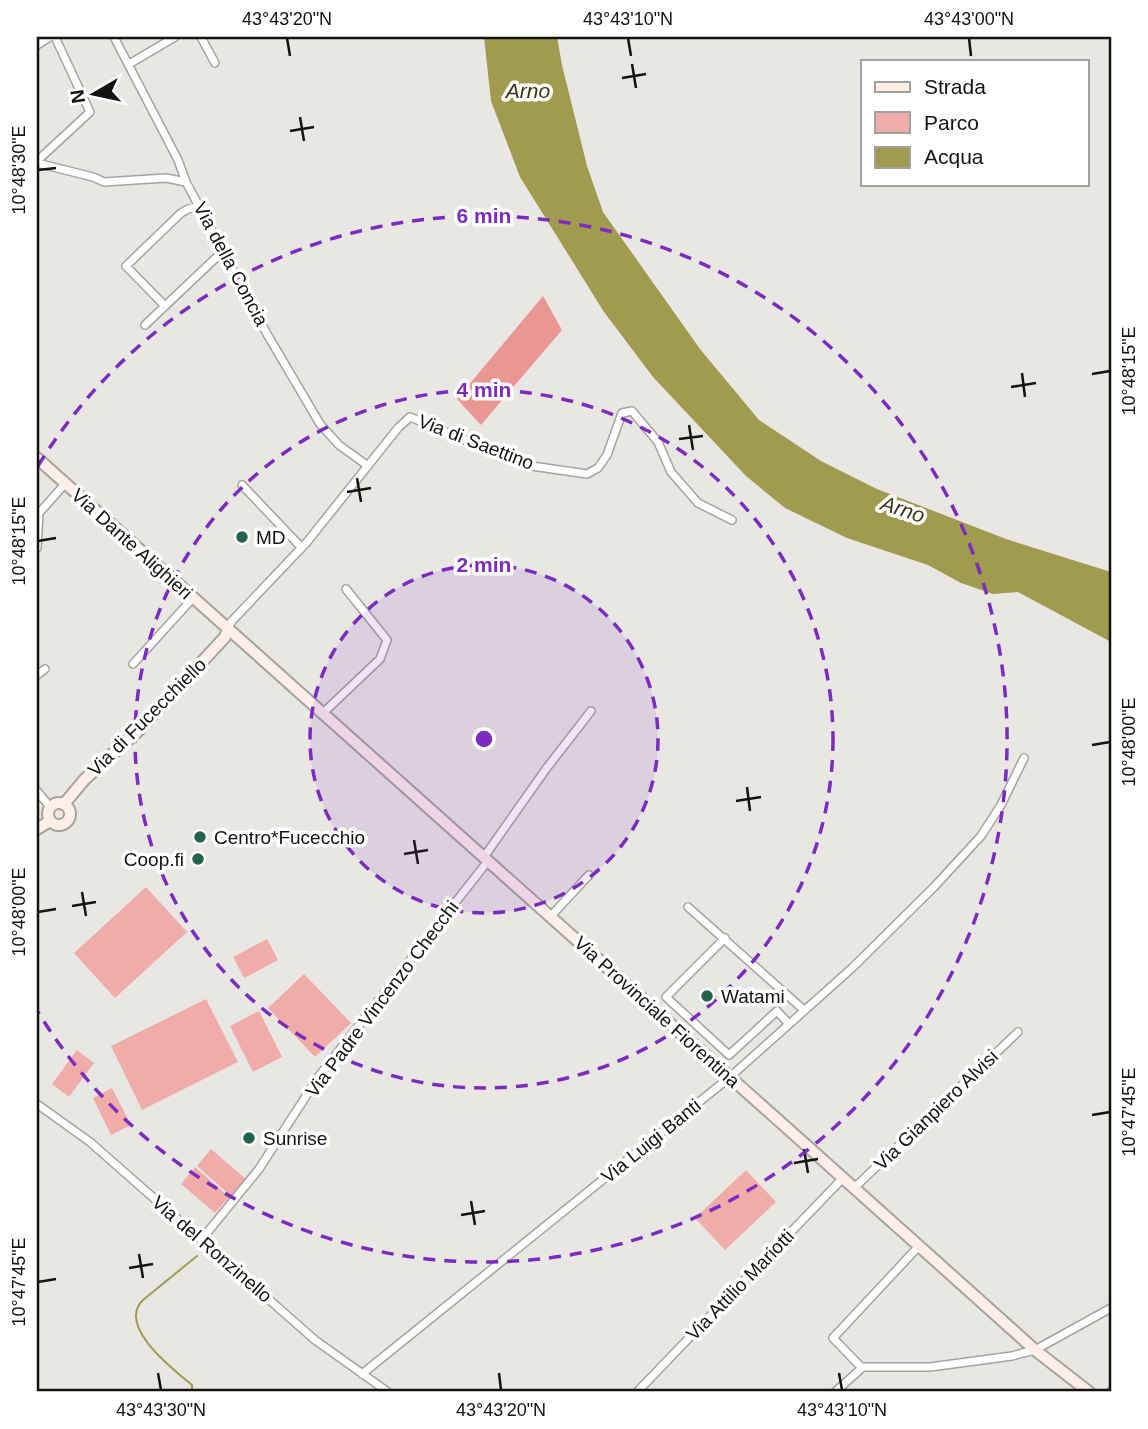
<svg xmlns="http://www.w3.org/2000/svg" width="1148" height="1429" font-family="Arial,sans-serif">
	<rect width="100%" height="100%" fill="#e9e7e4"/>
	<path fill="#f0aca8" d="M 146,887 L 187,932 L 115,998 L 74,953 Z
		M 267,939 L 278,960 L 244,978 L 233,957 Z
		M 304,974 L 351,1023 L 315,1057 L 268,1008 Z
		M 206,999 L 238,1062 L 142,1110 L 111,1046 Z
		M 259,1011 L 282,1057 L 253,1072 L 230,1026 Z
		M 77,1050 L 94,1063 L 69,1097 L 52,1084 Z
		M 112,1088 L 131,1125 L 111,1135 L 93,1098 Z
		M 211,1149 L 246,1179 L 231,1196 L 197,1166 Z
		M 195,1167 L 229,1197 L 215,1213 L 181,1184 Z
		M 746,1170 L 776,1202 L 725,1250 L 695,1218 Z"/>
	<path fill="#ea9794" d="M 543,296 L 562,330 L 481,425 L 457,399 Z"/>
	<path fill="#a09b4e" d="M 484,37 L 557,37 L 562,65 L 587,166 L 603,212 L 700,349 L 759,420 L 821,461 L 877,489 L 1006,539 L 1111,572 L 1111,642 L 1018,592 L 993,594 L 961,583 L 928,565 L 847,538 L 785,508 L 746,476 L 653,377 L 604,312 L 520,177 L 491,101 Z"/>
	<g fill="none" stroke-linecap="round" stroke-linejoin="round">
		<path stroke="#a09b4e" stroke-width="2" d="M 192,1392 L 192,1385 C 174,1370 116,1326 143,1300 L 197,1256"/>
		<defs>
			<path id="street" d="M 114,37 L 178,160 L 186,182 L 267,334 L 320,424 L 339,445 L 368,466
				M 201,37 L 215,63
				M 37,45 L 50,37
				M 129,64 L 175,37
				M 37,161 L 90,112 L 55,37
				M 37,163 L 93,177 L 104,182 L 166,178 L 186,182
				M 165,306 L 126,266 L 181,213 L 188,209 L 201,206
				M 145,325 L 223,251
				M 242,485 L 301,547
				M 37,548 L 39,513 L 65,484
				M 228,629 L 231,622 L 307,542 L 398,428 L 410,417 L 525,465 L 587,474 L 598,468 L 607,455 L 622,413 L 632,411 L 658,442 L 671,472 L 698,503 L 732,520
				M 133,664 L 193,598
				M 37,675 L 45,669
				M 323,713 L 380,659 L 387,640 L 346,589
				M 37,791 L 50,807
				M 484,857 L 546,769 L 591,711
				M 688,907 L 804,1010
				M 550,917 L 589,875
				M 725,938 L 666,997 L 729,1055 L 777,1011 L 788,1023
				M 37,1104 L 90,1142 L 315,1340 L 388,1392
				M 854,1188 L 1018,1032
				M 202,1239 L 259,1169 L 319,1076 L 488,861
				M 862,1368 L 833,1338 L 919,1246
				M 362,1374 L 730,1077 L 852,968 L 934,887 L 981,836 L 1001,805 L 1024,758
				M 637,1392 L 843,1178
				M 835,1392 L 863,1367 L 930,1367 L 1012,1356 L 1035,1350 L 1111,1308
				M 1110,1392 L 1111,1391"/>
			<path id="secondary" d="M 37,458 L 919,1246 L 1035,1350 L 1089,1392
				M48 814a11 11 0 1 1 22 0a11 11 0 1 1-22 0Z
				M 64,804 L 85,779 L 138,731 L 225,637 L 228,629
				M 37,829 L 50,821"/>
		</defs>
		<use href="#street" stroke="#a5a2a0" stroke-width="10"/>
		<use href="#secondary" stroke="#a5a2a0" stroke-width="14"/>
		<use href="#street" stroke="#fff" stroke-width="7"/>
		<use href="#secondary" stroke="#fdeee8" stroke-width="10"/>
	</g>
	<path fill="none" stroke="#141312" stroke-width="2.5" d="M 287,38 L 290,56M 628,38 L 631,56M 969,38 L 971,56M 632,64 L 636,88M 622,78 L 646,74M 300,117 L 304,141M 290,131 L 314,127M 38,170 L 56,168M 1022,373 L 1025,397M 1092,374 L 1110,371M 1011,387 L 1036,383M 689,425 L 693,450M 679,439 L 703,436M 357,478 L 361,502M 347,492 L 371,488M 38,541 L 56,538M 1092,745 L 1110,742M 747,787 L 750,811M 736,801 L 761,797M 414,840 L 418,864M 404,854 L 428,850M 82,892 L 86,916M 72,906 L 96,902M 38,912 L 56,909M 1092,1115 L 1110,1112M 804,1149 L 808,1173M 794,1163 L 818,1159M 471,1201 L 475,1225M 461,1215 L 485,1211M 139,1254 L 143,1278M 129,1268 L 153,1264M 38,1282 L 56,1279M 158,1373 L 161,1390M 499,1373 L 501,1390M 839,1373 L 842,1390"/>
	<circle cx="484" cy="739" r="174" fill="#7b2cbf" fill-opacity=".12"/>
	<g fill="none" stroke="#7b2cbf" stroke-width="3.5" stroke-dasharray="12 9">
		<circle cx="484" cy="739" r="174"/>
		<circle cx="484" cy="739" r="349"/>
		<path d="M38 466A523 523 0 1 1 38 1012"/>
	</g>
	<g fill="#25634f" stroke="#fff" stroke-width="2.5">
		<circle cx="242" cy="537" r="7"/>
		<circle cx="200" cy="837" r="7"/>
		<circle cx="198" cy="859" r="7"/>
		<circle cx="707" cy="996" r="7"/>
		<circle cx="249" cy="1138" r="7"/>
	</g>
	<g text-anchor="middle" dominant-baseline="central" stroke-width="7" stroke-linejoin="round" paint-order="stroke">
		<g font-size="19" fill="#141312" stroke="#fff">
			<text transform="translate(231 264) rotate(62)">Via della Concia</text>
			<text transform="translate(476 442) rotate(21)">Via di Saettino</text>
			<text transform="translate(132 544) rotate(42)">Via Dante Alighieri</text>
			<text transform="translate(147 717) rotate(-45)">Via di Fucecchiello</text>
			<text transform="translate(382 999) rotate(-53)">Via Padre Vincenzo Checchi</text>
			<text transform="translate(657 1012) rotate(42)">Via Provinciale Fiorentina</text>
			<text transform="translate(936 1110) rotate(-44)">Via Gianpiero Alvisi</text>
			<text transform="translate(651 1141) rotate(-39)">Via Luigi Banti</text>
			<text transform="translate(212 1249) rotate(41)">Via del Ronzinello</text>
			<text transform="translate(740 1285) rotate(-46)">Via Attilio Mariotti</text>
		</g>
		<g font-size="19" fill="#141312" stroke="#fff" text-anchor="start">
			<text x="256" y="537">MD</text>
			<text x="214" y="837">Centro*Fucecchio</text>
			<text x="184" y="859" text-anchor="end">Coop.fi</text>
			<text x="721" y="996">Watami</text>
			<text x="263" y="1138">Sunrise</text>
		</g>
		<g font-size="21" font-style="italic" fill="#383614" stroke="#fff">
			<text x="528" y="90">Arno</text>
			<text transform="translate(903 509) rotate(18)">Arno</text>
		</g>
	</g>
	<circle cx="484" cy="739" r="10" fill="#7b2cbf" stroke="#fff" stroke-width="3.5"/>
	<g font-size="21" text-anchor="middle" font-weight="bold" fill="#7b2cbf" stroke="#fff" stroke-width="7" stroke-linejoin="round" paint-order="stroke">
		<text x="484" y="223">6 min</text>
		<text x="484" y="397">4 min</text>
		<text x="484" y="572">2 min</text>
	</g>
	<rect width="1148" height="1429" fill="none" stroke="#ffffff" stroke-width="77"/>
	<rect x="861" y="60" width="228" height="126" fill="#ffffff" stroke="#a1a1a0" stroke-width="2"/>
	<rect x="875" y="82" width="35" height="10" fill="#fdeee8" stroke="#a1a1a0" stroke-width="2"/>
	<text x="924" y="94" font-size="21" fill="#141312">Strada</text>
	<rect x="875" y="112" width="35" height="21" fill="#f0aca8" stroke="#a1a1a0" stroke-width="2"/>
	<text x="924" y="130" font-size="21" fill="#141312">Parco</text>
	<rect x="875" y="147" width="35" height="21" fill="#a09b4e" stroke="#a1a1a0" stroke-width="2"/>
	<text x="924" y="164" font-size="21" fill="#141312">Acqua</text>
	<g transform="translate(94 94) rotate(261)" stroke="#ffffff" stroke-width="5" paint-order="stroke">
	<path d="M0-5L12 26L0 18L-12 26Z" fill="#141312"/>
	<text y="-10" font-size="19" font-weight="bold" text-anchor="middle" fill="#141312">N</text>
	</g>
	<rect x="38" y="38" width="1072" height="1352" fill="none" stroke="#141312" stroke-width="2.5"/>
	<g font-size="18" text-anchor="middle" fill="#141312">
		<text x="287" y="25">43°43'20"N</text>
		<text x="628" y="25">43°43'10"N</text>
		<text x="969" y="25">43°43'00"N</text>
		<text transform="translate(19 170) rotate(-90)" y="6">10°48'30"E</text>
		<text transform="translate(1129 371) rotate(-90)" y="6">10°48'15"E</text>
		<text transform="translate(19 541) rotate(-90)" y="6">10°48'15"E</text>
		<text transform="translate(1129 742) rotate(-90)" y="6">10°48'00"E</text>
		<text transform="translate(19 912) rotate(-90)" y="6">10°48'00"E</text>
		<text transform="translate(1129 1112) rotate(-90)" y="6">10°47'45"E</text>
		<text transform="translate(19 1282) rotate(-90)" y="6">10°47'45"E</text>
		<text x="161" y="1416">43°43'30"N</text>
		<text x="501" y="1416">43°43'20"N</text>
		<text x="842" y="1416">43°43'10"N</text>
	</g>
</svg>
